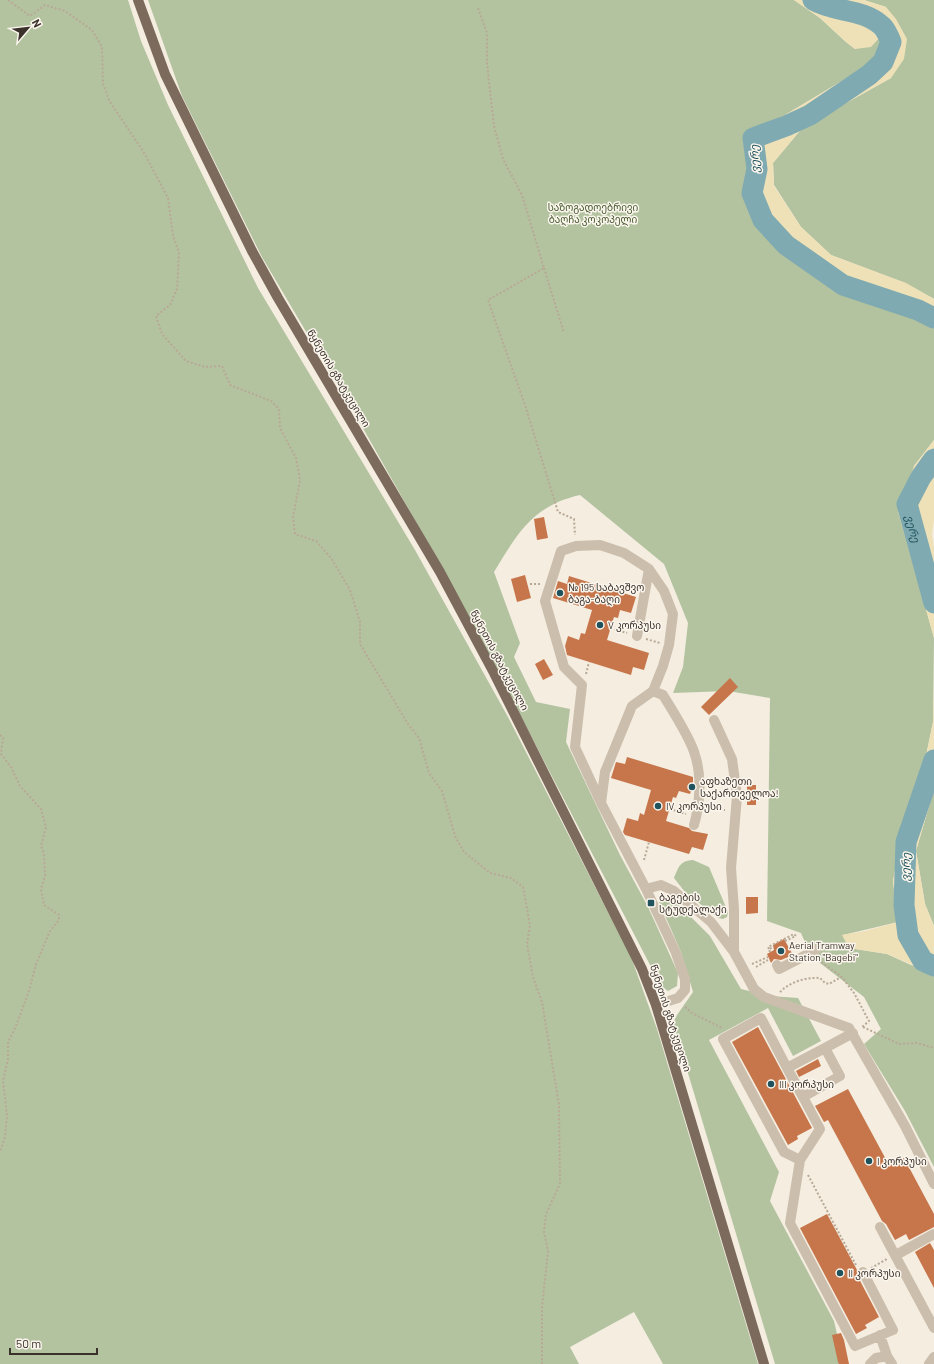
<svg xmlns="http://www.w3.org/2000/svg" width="934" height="1364" font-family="Barlow,'Noto Sans Georgian',sans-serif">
	<rect width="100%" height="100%" fill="#f4ede0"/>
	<path fill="#b3c3a0" d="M 0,0 L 128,0 L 141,41 L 168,105 L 258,288 L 415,550 L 508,717 L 631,957 L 657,1029 L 758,1364 L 663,1364 L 634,1312 L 570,1347 L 579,1364 L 0,1364 Z
		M 148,0 L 794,0 L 820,18 L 846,42 L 855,49 L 881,35 L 884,41 L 880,58 L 775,121 L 749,179 L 749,197 L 762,227 L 908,314 L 934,327 L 934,440 L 914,466 L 921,590 L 934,638 L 933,722 L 922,775 L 903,828 L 893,881 L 898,922 L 843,935 L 849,948 L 887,954 L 911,965 L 934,971 L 934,1167 L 905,1111 L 864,1044 L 881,1029 L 864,997 L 811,956 L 801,933 L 767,921 L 770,698 L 728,691 L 673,693 L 683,667 L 688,623 L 664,564 L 580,495 C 532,506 518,533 494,572 L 520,643 L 514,657 L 536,702 L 570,709 L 566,742 L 620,855 L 648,907 L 678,973 L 677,986 L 668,991 L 661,986 L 464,607 L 364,430 L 262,257 L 182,96 Z
		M 864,0 L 934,0 L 934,299 L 905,283 L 831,255 L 801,227 L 774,185 L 773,163 L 803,127 L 891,78 L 886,7 Z
		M 934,789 L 934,926 L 925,904 L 916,851 Z
		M 693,860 L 709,867 L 728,912 L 727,917 L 723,919 L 718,918 L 685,892 L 674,878 C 679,866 680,861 693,860 Z
		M 670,896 L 710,936 L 741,989 L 770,996 L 798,998 L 821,1041 L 793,1056 L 768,1008 L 709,1040 L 779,1172 L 770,1201 L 834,1321 L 844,1364 L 775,1364 L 673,1023 L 677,1015 L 693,992 L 681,952 L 659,902 Z"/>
	<path fill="#eee1b7" d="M 794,0 L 864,0 L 886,7 L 896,19 L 907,39 L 904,59 L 891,78 L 803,127 L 773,163 L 774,186 L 801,227 L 831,255 L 906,283 L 934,299 L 934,327 L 908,314 L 835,286 L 785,256 L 762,227 L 749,197 L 749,179 L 755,153 L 775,121 L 880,58 L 884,41 L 881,36 L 871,47 L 855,49 L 846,42 L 820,18 Z
		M 934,440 L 934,520 L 932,534 L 934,547 L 934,638 L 898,512 L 914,466 Z
		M 934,687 L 934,789 L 916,851 L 925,904 L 934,926 L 934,971 L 929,972 L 887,954 L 849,948 L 842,935 L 865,931 L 898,922 L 893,881 L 903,828 L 922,775 L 933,722 Z"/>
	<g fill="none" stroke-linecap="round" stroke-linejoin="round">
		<g stroke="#7faab1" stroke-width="21">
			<path d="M 813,0 C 835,13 863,8 882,26 C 886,30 889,37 891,42 L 883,62 L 869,75 L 810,115 L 786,126 L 753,138 L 757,169 L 752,193 L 763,220 L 786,245 L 843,285 L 918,310 L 934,318"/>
			<path id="s1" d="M 934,459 L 921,477 L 907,504 L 934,603"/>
			<path d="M 934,760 L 906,842 L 904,905 L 908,935 L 923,961 L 934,966"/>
		</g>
	</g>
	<path fill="#c7764b" d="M 544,517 L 548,538 L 537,540 L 534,519 Z
		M 525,575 L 531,598 L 517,602 L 511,579 Z
		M 569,576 L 636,597 L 631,613 L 620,610 L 618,618 L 614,617 L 607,640 L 649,653 L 644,670 L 633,667 L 631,675 L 567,655 L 565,646 L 568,636 L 579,640 L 581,633 L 585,634 L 592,610 L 553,598 L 558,581 L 567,584 Z
		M 544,659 L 553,675 L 543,680 L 535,664 Z
		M 730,678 L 738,687 L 709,715 L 701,707 Z
		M 627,757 L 693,777 L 693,785 L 690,794 L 679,791 L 676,798 L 673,797 L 666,821 L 689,828 L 692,831 L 708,834 L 703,850 L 692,847 L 689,854 L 625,835 L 623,832 L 627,818 L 638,821 L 640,813 L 644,815 L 651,790 L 611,778 L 616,762 L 625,764 Z
		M 747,785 L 756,785 L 756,805 L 747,805 Z
		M 746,897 L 758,897 L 758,913 L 746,914 Z
		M 784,939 L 793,955 L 781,960 L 774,959 L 771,963 L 767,954 L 774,950 L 773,945 Z
		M 758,1027 L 812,1128 L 797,1136 L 798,1139 L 788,1145 L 732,1042 Z
		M 818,1059 L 821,1066 L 799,1077 L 796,1071 Z
		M 848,1089 L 889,1165 L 904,1158 L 934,1214 L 934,1227 L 909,1240 L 906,1234 L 895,1240 L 886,1224 L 882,1221 L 828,1120 L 824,1122 L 815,1106 Z
		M 827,1214 L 857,1270 L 857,1275 L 879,1317 L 865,1325 L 867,1328 L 856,1334 L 800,1228 Z
		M 930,1243 L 934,1250 L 934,1288 L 915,1252 Z
		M 841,1333 L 844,1340 L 849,1364 L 839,1364 L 838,1362 L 832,1335 Z"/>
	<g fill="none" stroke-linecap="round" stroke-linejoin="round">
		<path stroke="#b8a896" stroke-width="2" stroke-dasharray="2 2" stroke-linecap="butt" d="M 8,0 L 30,16 L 45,5 L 65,11 L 92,30 L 102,47 L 103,84 L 110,102 L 143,151 L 168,198 L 173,236 L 179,252 L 177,289 L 170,305 L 156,316 L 162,334 L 186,361 L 205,367 L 222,366 L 230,385 L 271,401 L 279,409 L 280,428 L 296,458 L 300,480 L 293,517 L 295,534 L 316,541 L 331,558 L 350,590 L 360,622 L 360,644 L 408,724 L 419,738 L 429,773 L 442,791 L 455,836 L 464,852 L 490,873 L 511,878 L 523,887 L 530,925 L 527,944 L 533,977 L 542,1002 L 559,1105 L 560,1184 L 546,1214 L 544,1232 L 548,1251 L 542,1308 L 542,1364
			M 478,8 L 487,33 L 487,64 L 494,126 L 503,159 L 522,195 L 544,268 L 488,300 L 526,408 L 558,512 L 574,519 L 575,535
			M 544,268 L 564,333
			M 530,584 L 540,584
			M 611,628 L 627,633
			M 646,639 L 660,643
			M 586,674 L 589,662
			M 0,735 L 3,738 L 1,754 L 11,767 L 20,786 L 41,809 L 46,827 L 41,846 L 44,854 L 45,876 L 41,889 L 44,905 L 59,915 L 59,920 L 50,931 L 36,964 L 29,991 L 16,1026 L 8,1042 L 8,1059 L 3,1081 L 7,1115 L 5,1137 L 0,1152
			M 670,809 L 686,814
			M 708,809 L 725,810
			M 644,860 L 649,842
			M 785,941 L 796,936
			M 769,949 L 768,947 L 794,934 L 796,936
			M 790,949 L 800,944
			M 770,952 L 769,949 L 774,947
			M 818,960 L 841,976 L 854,993 L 869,1021 L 861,1028
			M 752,964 L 768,957
			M 756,967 L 768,960
			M 780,992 C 790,982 806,977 820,978 L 825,983 L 829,984 L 841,977
			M 685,1007 L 692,1013 L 722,1028
			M 863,1027 L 899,1044 L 917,1043 L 934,1048
			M 808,1175 L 856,1265
			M 871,1268 L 887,1259"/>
		<path stroke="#ccbeac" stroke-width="10" d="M 637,636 L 649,569
			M 653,691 L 663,695 C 672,710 691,739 695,755 C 702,776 700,804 694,825
			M 714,720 L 732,759 L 737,796 L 731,868 L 734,909 L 734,952
			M 601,803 L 605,772 L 632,706 L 653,691 L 663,666 L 669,645 L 673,614 L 664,591 L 649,569 L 624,553 L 600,545 L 576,546 L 561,551 L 545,601 L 564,667 L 582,685 L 575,747 L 601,803 L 646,889 L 676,953 L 685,979 L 685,990 L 678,998 L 656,1005
			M 646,889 L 661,885 L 674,891 L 711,922 L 734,952 L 754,989 L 764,997 L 849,1028 L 905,1126 L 934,1184
			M 777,965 L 779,969 L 816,950
			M 853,1033 L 825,1048 L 840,1076 L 803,1097 L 820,1129 L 800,1160 L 790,1223 L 855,1346 L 893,1330 L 863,1272
			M 787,1068 L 761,1018 L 723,1039 L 784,1152 L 800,1160
			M 803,1097 L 787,1068 L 825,1048
			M 880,1227 L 934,1328
			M 896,1255 L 934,1234
			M 880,1335 L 887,1356 L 892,1364
			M 870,1364 L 876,1358 L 887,1356
			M 929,1364 L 934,1357"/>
		<path stroke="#7c6a5c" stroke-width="10" d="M 138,0 L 165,74 L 252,251 L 278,298 L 440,572 L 494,673 L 642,969 L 656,1005 L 764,1364"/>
	</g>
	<g fill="#1f525d" stroke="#fbf6ed" stroke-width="1.5">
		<circle cx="560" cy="593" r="4"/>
		<circle cx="600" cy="625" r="4"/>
		<circle cx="692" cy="787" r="4"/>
		<circle cx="658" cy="806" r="4"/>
		<rect x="647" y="899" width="8" height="8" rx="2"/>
		<circle cx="781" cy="951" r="4"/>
		<circle cx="771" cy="1084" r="4"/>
		<circle cx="869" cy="1161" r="4"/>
		<circle cx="840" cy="1273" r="4"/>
	</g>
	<g text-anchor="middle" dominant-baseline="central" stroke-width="3" stroke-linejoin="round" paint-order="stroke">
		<g font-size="10" fill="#45592e" stroke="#fbf6ed">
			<text x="593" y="207">საზოგადოებრივი<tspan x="593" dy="12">ბაღჩა კოკოპელი</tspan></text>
		</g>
		<g font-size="10" fill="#3a312b" stroke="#fbf6ed">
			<text transform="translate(339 378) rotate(59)">წყნეთის გზატკეცილი</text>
			<text transform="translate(500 660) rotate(62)">წყნეთის გზატკეცილი</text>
			<text transform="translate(671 1018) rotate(72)">წყნეთის გზატკეცილი</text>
		</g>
		<g font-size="10" fill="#3a312b" stroke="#fbf6ed" text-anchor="start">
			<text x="568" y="587">№ 195 საბავშვო<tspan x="568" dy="12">ბაგა-ბაღი</tspan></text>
			<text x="608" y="625">V კორპუსი</text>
			<text x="700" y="781">აფხაზეთი<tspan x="700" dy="12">საქართველოა!</tspan></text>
			<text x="666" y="806">IV კორპუსი</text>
			<text x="659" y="897">ბაგების<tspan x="659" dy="12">სტუდქალაქი</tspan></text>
			<text x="789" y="945">Aerial Tramway<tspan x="789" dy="12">Station "Bagebi"</tspan></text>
			<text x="779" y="1084">III კორპუსი</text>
			<text x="877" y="1161">I კორპუსი</text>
			<text x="848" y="1273">II კორპუსი</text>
		</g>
		<g font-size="11" font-style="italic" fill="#1f525d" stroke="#fbf6ed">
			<text transform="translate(754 159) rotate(-92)">ვერე</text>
			<text stroke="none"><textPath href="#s1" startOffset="78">ვერე</textPath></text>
			<text transform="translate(905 867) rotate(-88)">ვერე</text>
		</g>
	</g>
	<g transform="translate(28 28) rotate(62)" stroke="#fbf6ed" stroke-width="3" paint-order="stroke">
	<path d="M0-3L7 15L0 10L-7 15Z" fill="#3a312b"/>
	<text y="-6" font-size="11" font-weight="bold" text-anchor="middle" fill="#3a312b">N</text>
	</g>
	<path d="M10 1348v6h87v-6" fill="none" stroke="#3a312b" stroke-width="2"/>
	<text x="16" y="1348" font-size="12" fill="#3a312b" stroke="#fbf6ed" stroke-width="3" paint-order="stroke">50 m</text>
</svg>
